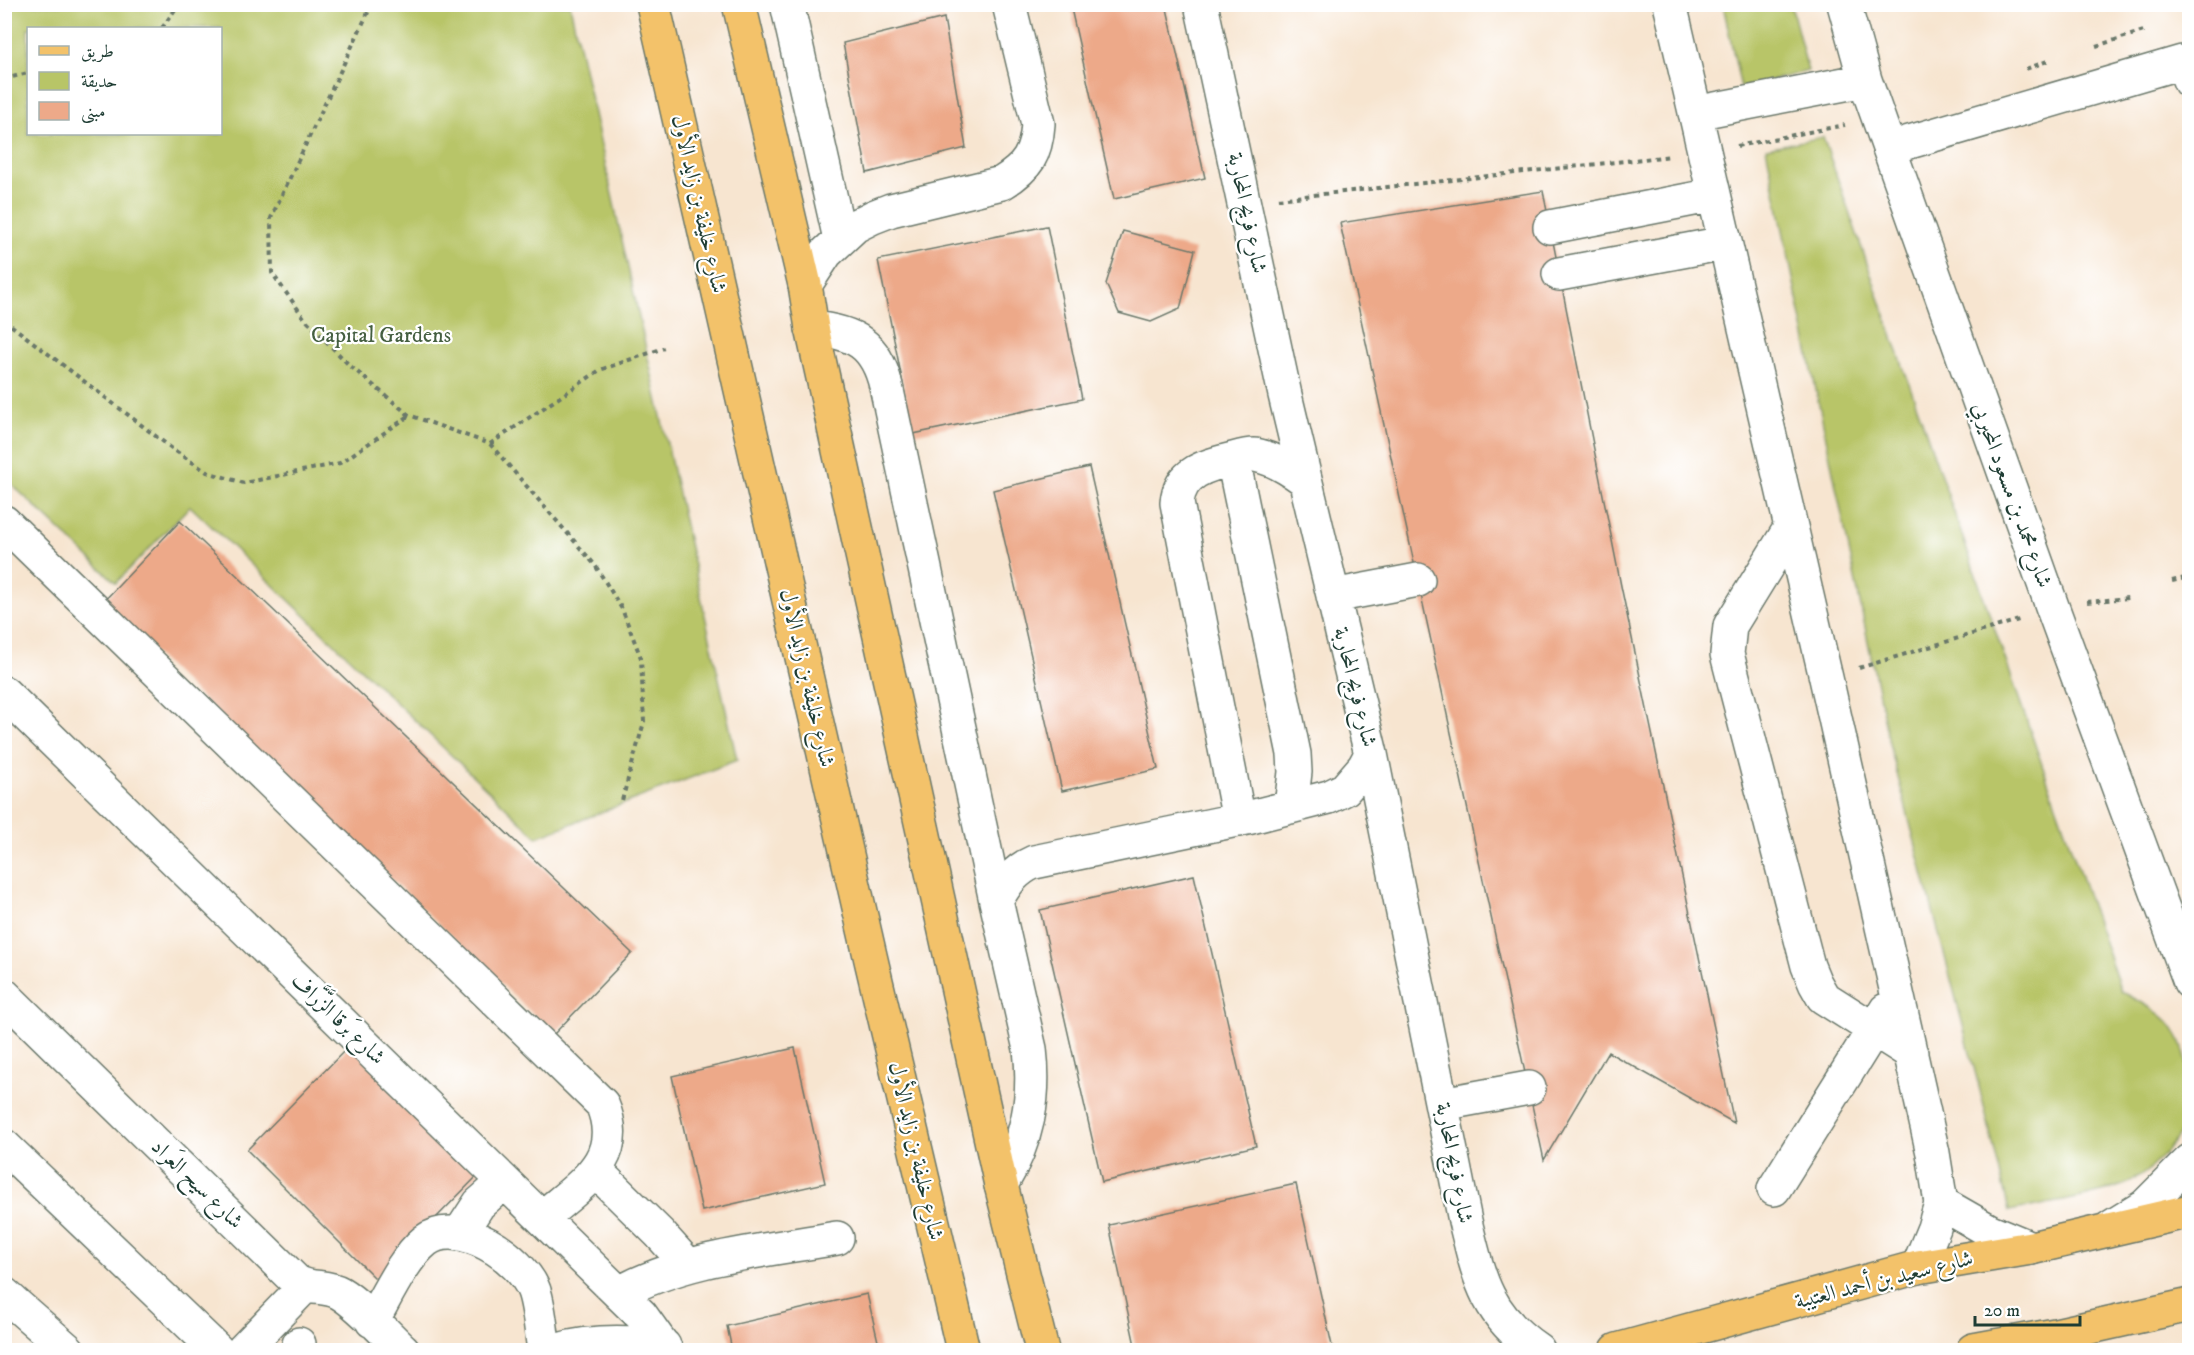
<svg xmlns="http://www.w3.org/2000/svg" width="2194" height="1355" font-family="'IM FELL DW Pica',Amiri,serif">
	<rect width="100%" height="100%" fill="#fff"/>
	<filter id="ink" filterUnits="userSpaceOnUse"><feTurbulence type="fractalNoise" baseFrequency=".0167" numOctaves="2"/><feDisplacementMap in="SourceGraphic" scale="12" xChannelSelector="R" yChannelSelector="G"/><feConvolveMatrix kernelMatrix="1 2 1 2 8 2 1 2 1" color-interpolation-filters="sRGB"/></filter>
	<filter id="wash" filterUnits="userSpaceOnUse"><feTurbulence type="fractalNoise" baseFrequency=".008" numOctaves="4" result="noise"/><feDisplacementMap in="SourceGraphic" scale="24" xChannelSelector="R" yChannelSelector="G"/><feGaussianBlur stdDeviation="1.35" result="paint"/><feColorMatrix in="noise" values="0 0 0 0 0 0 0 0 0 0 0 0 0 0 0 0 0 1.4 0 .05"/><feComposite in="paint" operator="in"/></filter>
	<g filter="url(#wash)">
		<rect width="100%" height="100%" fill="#f7e5d0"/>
		<path fill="#b8c567" stroke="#6c814e" stroke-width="1.5" fill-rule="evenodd" d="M 4,5 L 570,5 L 737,760 L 537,837 L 190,506 L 116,583 L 5,478 ZM 28,28 L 220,28 L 220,134 L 28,134 Z
			M 1723,5 L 1791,5 L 1808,71 L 1741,88 Z
			M 1823,137 L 2121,991 C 2138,1001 2157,1009 2170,1024 C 2187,1044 2194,1091 2189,1116 C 2185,1133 2152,1170 2137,1178 C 2104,1197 2048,1203 2009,1211 L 1983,1102 L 1889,743 L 1766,148 Z"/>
		<g id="blocks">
			<path fill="#eda989" d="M 1070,4 L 1166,4 L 1205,178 L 1114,199 Z
				M 944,18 L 966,148 L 867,173 L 843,43 Z
				M 1543,191 L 1621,586 L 1734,1123 L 1608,1052 L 1544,1160 L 1340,223 Z
				M 1047,226 L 1082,399 L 913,434 L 878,260 Z
				M 1123,231 L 1195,250 L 1180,309 L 1151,322 L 1119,313 L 1106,284 Z
				M 1089,467 L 1158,769 L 1062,791 L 993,490 Z
				M 180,521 L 632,953 L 554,1034 L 102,603 Z
				M 1194,875 L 1256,1146 L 1102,1182 L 1040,910 Z
				M 351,1044 L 480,1173 L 376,1279 L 247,1150 Z
				M 795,1048 L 825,1183 L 702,1211 L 672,1076 Z
				M 1296,1184 L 1333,1350 L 1136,1350 L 1109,1225 Z
				M 867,1294 L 880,1350 L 732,1350 L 727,1326 Z"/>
		</g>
	</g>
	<g filter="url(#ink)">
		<use href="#blocks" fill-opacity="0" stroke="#6b786b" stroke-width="1.5"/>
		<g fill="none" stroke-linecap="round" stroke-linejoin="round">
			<defs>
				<path id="minor" d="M 787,4 L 840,239
					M 1201,4 L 1285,395 L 1371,754 L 1465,1221 C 1479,1278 1486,1315 1538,1350
					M 1670,4 L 1826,678 L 1933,1153 L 1941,1203 L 1934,1228 L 1918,1267
					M 1844,4 L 1865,80 L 1889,148 L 2053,609 L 2190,982
					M 1695,113 L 1865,80
					M 1889,148 L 2182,62 L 2190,82
					M 1550,227 L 1714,195
					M 1559,274 L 1725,243
					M 805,285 L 826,253 L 855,226 L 873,217 L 891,210 L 1002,183 C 1028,167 1036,154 1038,124 L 1009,4
					M 812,328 C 854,332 876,344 886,386 L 996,901 L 1030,1049 C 1036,1099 1027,1142 1001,1185
					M 1233,459 L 1294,754 L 1295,772 L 1291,807
					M 4,522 L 602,1104 C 626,1160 579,1185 542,1218
					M 1791,527 L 1730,626 L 1727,654 L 1808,966 L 1815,983 L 1823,997 L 1911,1053
					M 1333,596 L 1418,580
					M 4,693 L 641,1315 L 666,1350
					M 1239,820 L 1177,503 C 1179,472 1207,465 1233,459 C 1240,457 1249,454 1255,455 C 1273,458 1290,469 1305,480
					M 996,901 C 1006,883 1015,870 1034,862 L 1251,817 L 1329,797 L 1345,789 L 1364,767 L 1371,754
					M 4,995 L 296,1281 C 309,1290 326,1285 340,1293 C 359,1304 387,1335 403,1350
					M 1442,1104 L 1529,1088
					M 4,1146 L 217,1350
					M 595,1170 L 659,1233 L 687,1264
					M 1774,1189 L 1886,1010
					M 1941,1203 L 1990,1231 L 2031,1248
					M 2111,1227 L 2145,1206 L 2190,1161
					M 460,1233 L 479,1204 L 504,1182
					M 619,1293 C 686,1257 763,1251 837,1238
					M 4,1294 L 68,1350
					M 372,1321 C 386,1297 403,1259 425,1241 C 458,1215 522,1258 534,1291 C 540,1309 541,1332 544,1350
					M 243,1350 L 305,1286
					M 298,1350 L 299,1344
					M 558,1350 C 593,1340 628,1341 664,1346"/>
				<path id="major" d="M 653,4 L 871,960 L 963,1350
					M 739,4 L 805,285 L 812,328 L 1001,1185 L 1042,1350
					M 1617,1350 L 1918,1267 L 2031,1248 L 2190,1211
					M 1973,1350 L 2055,1335 L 2190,1305"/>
			</defs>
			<use href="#minor" stroke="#6b786b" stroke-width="36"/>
			<use href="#major" stroke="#6b786b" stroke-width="36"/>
			<path stroke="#6b786b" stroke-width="4" stroke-dasharray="4.5 4.5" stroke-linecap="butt" d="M 356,4 L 368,11
				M 372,4 L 271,218 L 272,273 L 305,319 L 349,365 L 409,415 L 490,444 L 600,370 L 664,348
				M 162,28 L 179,4
				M 2096,46 L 2147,30
				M 2026,69 L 2050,60
				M 4,79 L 28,73
				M 1737,146 L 1845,125
				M 1278,199 L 1671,156
				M 4,320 L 174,450 L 207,472 L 244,483 L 340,463 L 409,416
				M 490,444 L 595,565 L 622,609 L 641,658 L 644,722 L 621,804
				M 2172,581 L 2190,577
				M 2087,602 L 2128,598
				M 1859,668 L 2022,619"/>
			<use href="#minor" stroke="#fff" stroke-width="33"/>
			<use href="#major" stroke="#f3c26a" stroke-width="33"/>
		</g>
	</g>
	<g text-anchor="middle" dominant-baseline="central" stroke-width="4.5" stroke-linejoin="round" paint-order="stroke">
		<g font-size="22" fill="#1f3d34" stroke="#fff">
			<text transform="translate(699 204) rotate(77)">شارع خليفة بن زايد الأول</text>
			<text transform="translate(1247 213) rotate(78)">شارع فريج المحاربة</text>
			<text transform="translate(2012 495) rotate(70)">شارع محمد بن مسعود المحيربي</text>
			<text transform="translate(807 678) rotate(77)">شارع خليفة بن زايد الأول</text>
			<text transform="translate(1355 687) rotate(76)">شارع فريج المحاربة</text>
			<text transform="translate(338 1019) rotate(44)">شارع بَرقا الزَّرَّاف</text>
			<text transform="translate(916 1151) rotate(77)">شارع خليفة بن زايد الأول</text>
			<text transform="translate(1454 1163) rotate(79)">شارع فريج المحاربة</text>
			<text transform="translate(197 1184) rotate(44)">شارع سيح العَراد</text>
			<text transform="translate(1884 1280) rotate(-14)">شارع سعيد بن أحمد العتيبة</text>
		</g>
		<g font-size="22" fill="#455f41" stroke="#fff">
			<text x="381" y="335">Capital Gardens</text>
		</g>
	</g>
	<rect width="2194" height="1355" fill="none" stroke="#fff" stroke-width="24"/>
	<rect x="27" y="27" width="195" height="108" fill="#ffffff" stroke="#a5b1ae" stroke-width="1.5"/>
	<rect x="39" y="46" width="30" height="9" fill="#f3c26a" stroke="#a5b1ae" stroke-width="1.5"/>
	<text x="81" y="57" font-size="18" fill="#1f3d34">طريق</text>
	<rect x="39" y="72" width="30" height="18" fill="#b8c567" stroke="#a5b1ae" stroke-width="1.5"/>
	<text x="81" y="87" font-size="18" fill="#1f3d34">حديقة</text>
	<rect x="39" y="102" width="30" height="18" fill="#eda989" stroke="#a5b1ae" stroke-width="1.5"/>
	<text x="81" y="117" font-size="18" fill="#1f3d34">مبنى</text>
	<path d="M1975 1316v9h105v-9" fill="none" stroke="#1f3d34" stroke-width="3"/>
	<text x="1984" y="1316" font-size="18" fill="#1f3d34" stroke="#ffffff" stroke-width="4.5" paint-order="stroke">20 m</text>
</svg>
